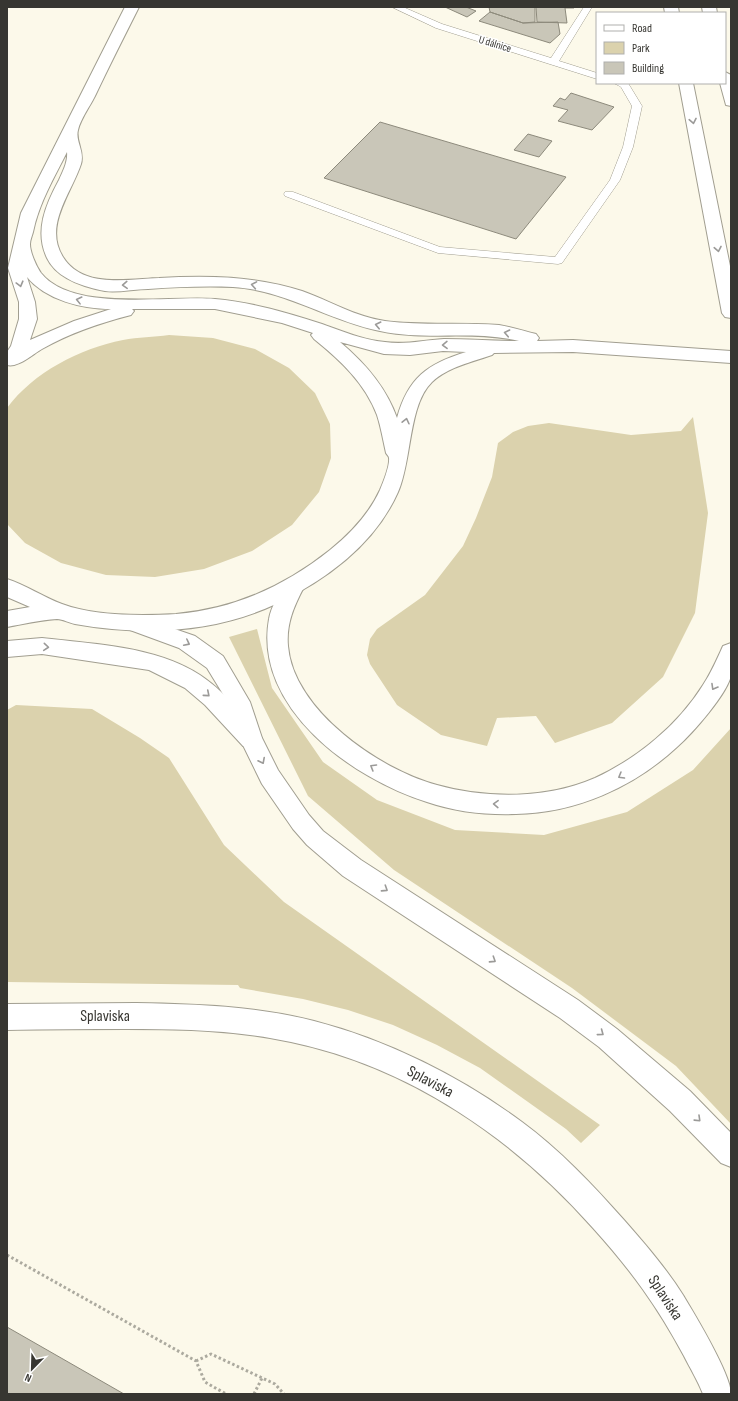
<svg xmlns="http://www.w3.org/2000/svg" width="738" height="1401" font-family="'Sofia Sans Condensed',sans-serif">
	<rect width="100%" height="100%" fill="#fcf9ea"/>
	<path fill="#dbd2ad" d="M 169,335 L 213,338 L 255,349 L 289,368 L 315,393 L 330,424 L 331,458 L 319,492 L 292,525 L 252,551 L 204,569 L 155,577 L 106,575 L 61,563 L 25,543 L 7,524 L 7,408 C 34,372 79,349 123,340 C 138,337 154,337 169,335 Z
		M 693,417 L 708,513 L 695,613 L 663,677 L 612,723 L 555,743 L 536,716 L 497,718 L 487,746 L 441,735 L 397,705 L 370,664 L 367,655 L 370,639 L 377,629 L 425,595 L 463,546 L 476,518 L 492,477 L 498,443 L 513,432 L 528,426 L 549,423 L 631,435 L 681,431 Z
		M 257,629 L 272,688 L 323,762 L 377,800 L 455,830 L 544,835 L 627,812 L 693,770 L 731,728 L 731,1124 L 676,1066 L 572,988 L 394,870 L 308,796 L 229,637 Z
		M 16,705 L 92,709 L 140,738 L 169,758 L 224,845 L 284,902 L 600,1125 L 581,1143 L 566,1129 L 480,1068 L 437,1045 L 393,1025 L 348,1010 L 303,999 L 240,988 L 238,985 L 7,982 L 7,710 Z"/>
	<path fill="#c9c6b8" stroke="#8d8a7c" d="M 445,7 L 466,7 L 476,11 L 467,17 Z
		M 489,7 L 535,7 L 535,22 L 523,23 L 490,12 Z
		M 536,7 L 574,7 L 574,8 L 565,8 L 567,23 L 537,22 Z
		M 490,12 L 523,23 L 558,22 L 560,34 L 550,43 L 479,21 Z
		M 571,93 L 614,107 L 592,130 L 558,121 L 568,110 L 553,106 L 560,98 L 565,100 Z
		M 380,122 L 566,177 L 516,239 L 324,178 Z
		M 528,134 L 552,141 L 539,157 L 514,150 Z
		M 7,1327 L 124,1394 L 7,1394 Z"/>
	<g fill="none" stroke-linecap="round" stroke-linejoin="round">
		<defs>
			<path id="lane" d="M 392,7 L 403,7 L 442,24 L 551,58 L 584,7 L 592,7 L 559,61 L 597,73 L 597,79 L 436,28 Z
				M 614,83 L 628,83 L 642,106 L 633,147 L 620,180 L 562,263 L 558,264 L 438,253 L 285,196 L 284,194 L 285,192 L 293,192 L 440,247 L 555,257 L 610,180 L 623,147 L 632,106 L 621,87 Z"/>
			<path id="street" d="M 136,1003 C 195,1004 256,1006 314,1021 C 388,1040 461,1077 522,1122 C 560,1150 593,1185 624,1220 C 645,1244 666,1268 683,1295 C 695,1315 731,1374 731,1394 L 703,1394 C 698,1381 690,1368 684,1356 C 657,1306 631,1270 593,1228 C 513,1138 410,1067 291,1042 C 237,1030 181,1029 126,1029 C 86,1029 47,1029 7,1030 L 7,1004 Z"/>
			<path id="secondary" d="M 125,7 L 139,7 C 124,37 109,66 95,96 C 90,106 80,120 78,130 C 75,141 85,151 81,164 C 72,192 43,226 63,257 C 83,289 128,279 159,278 C 207,275 256,276 302,291 C 330,301 356,317 385,321 C 423,326 461,322 499,325 C 511,327 524,331 536,334 L 539,338 L 537,341 L 573,340 L 731,351 L 731,363 L 573,352 L 494,353 L 492,355 C 472,362 448,367 432,382 C 408,405 412,461 398,492 C 375,544 326,580 276,604 C 225,628 167,634 112,629 C 100,628 87,626 75,624 C 69,623 63,619 57,619 C 40,620 23,624 7,627 L 7,611 L 30,607 L 7,597 L 7,579 C 26,585 43,597 62,604 C 94,616 142,616 176,614 C 234,609 285,586 330,550 C 351,533 369,514 380,490 C 383,483 390,465 389,458 C 389,456 387,455 386,453 C 383,440 381,427 377,415 C 365,383 340,360 314,339 L 311,335 L 313,333 L 282,323 L 215,309 L 132,309 L 134,311 L 131,315 C 100,323 70,333 42,349 C 33,354 18,368 7,365 L 7,352 L 11,346 L 19,319 L 19,302 L 8,268 L 21,213 ZM 67,152 C 68,162 63,171 59,180 C 46,204 34,231 47,258 C 57,279 84,287 105,291 C 118,293 134,289 148,289 C 176,287 204,286 233,287 C 285,290 330,321 380,331 C 426,341 474,330 519,341 C 494,341 469,339 444,339 C 424,340 405,345 385,342 C 363,340 342,331 322,324 C 288,313 251,302 215,299 C 169,295 73,313 41,273 C 36,266 30,252 30,244 C 30,240 32,236 33,232 C 39,203 54,178 67,152 ZM 27,277 C 46,300 82,309 111,309 L 74,321 L 30,340 L 37,319 L 35,302 ZM 340,342 L 384,354 L 410,355 L 443,351 L 466,352 C 427,364 408,378 397,418 C 386,387 365,363 340,342 Z
				M 42,638 C 94,644 155,646 200,675 C 223,690 241,713 259,732 L 262,739 L 259,746 L 251,748 L 243,746 L 205,705 L 185,688 L 149,670 L 42,654 L 7,657 L 7,641 Z"/>
			<path id="highway" d="M 664,7 L 678,7 L 679,13 L 665,13 Z
				M 702,7 L 716,7 L 717,13 L 703,13 Z
				M 725,72 L 731,75 L 731,106 L 726,105 L 720,83 L 725,83 Z
				M 679,83 L 693,83 L 731,271 L 731,318 L 725,317 L 722,313 Z
				M 294,579 L 301,581 L 304,587 C 294,606 286,624 288,646 C 293,710 380,770 437,785 C 487,799 547,799 595,778 C 638,758 678,725 703,685 C 711,673 717,659 723,646 L 731,643 C 731,654 733,665 731,675 C 728,693 692,734 677,747 C 634,787 576,813 516,814 C 486,815 456,812 427,802 C 353,779 253,708 269,619 C 271,606 280,593 287,581 Z
				M 137,616 L 195,636 L 223,656 L 250,702 L 262,738 L 278,770 L 309,815 L 323,831 L 361,860 L 578,1000 L 617,1029 L 690,1091 L 731,1133 L 731,1167 L 721,1163 L 670,1111 L 599,1047 L 560,1018 L 343,876 L 307,845 L 293,829 L 262,784 L 240,739 L 229,704 L 207,668 L 179,648 L 130,630 L 126,624 L 130,618 Z"/>
		</defs>
		<use href="#lane" stroke="#a19e90" stroke-width="1"/>
		<use href="#street" stroke="#a19e90" stroke-width="2"/>
		<use href="#secondary" stroke="#a19e90" stroke-width="2"/>
		<use href="#highway" stroke="#a19e90" stroke-width="2"/>
		<path stroke="#acaa9f" stroke-width="3" stroke-dasharray="2.5 2.5" stroke-linecap="butt" d="M 7,1255 L 196,1361 L 205,1382 L 226,1394
			M 196,1361 L 211,1354 L 275,1384 L 284,1394
			M 254,1394 L 262,1378"/>
		<use href="#lane" fill="#fff" fill-rule="evenodd"/>
		<use href="#street" fill="#fff" fill-rule="evenodd"/>
		<use href="#secondary" fill="#fff" fill-rule="evenodd"/>
		<use href="#highway" fill="#fff" fill-rule="evenodd"/>
	</g>
	<defs><path id="oneway-chevron" d="M-2-3.5L2.5 0L-2 3.5" fill="none" stroke-width="1.6" stroke-linecap="round" stroke-linejoin="round"/></defs>
	<g stroke="#9b9a98">
		<use href="#oneway-chevron" transform="translate(693 121) rotate(79)"/>
		<use href="#oneway-chevron" transform="translate(718 249) rotate(79)"/>
		<use href="#oneway-chevron" transform="translate(20 284) rotate(75)"/>
		<use href="#oneway-chevron" transform="translate(125 285) rotate(177)"/>
		<use href="#oneway-chevron" transform="translate(254 285) rotate(-170)"/>
		<use href="#oneway-chevron" transform="translate(79 300) rotate(-166)"/>
		<use href="#oneway-chevron" transform="translate(378 325) rotate(-167)"/>
		<use href="#oneway-chevron" transform="translate(507 333) rotate(-168)"/>
		<use href="#oneway-chevron" transform="translate(445 345) rotate(179)"/>
		<use href="#oneway-chevron" transform="translate(406 421) rotate(-77)"/>
		<use href="#oneway-chevron" transform="translate(187 643) rotate(27)"/>
		<use href="#oneway-chevron" transform="translate(46 647) rotate(5)"/>
		<use href="#oneway-chevron" transform="translate(714 687) rotate(120)"/>
		<use href="#oneway-chevron" transform="translate(207 694) rotate(40)"/>
		<use href="#oneway-chevron" transform="translate(262 761) rotate(63)"/>
		<use href="#oneway-chevron" transform="translate(373 767) rotate(-149)"/>
		<use href="#oneway-chevron" transform="translate(621 776) rotate(150)"/>
		<use href="#oneway-chevron" transform="translate(496 804) rotate(-178)"/>
		<use href="#oneway-chevron" transform="translate(385 889) rotate(33)"/>
		<use href="#oneway-chevron" transform="translate(493 960) rotate(33)"/>
		<use href="#oneway-chevron" transform="translate(601 1033) rotate(37)"/>
		<use href="#oneway-chevron" transform="translate(698 1119) rotate(44)"/>
	</g>
	<g text-anchor="middle" dominant-baseline="central" stroke-width="3" stroke-linejoin="round" paint-order="stroke">
		<g font-size="11" fill="#373631" stroke="#fff">
			<text transform="translate(495 44) rotate(17)">U dálnice</text>
		</g>
		<g font-size="16" fill="#373631" stroke="#fff">
			<text x="105" y="1016">Splaviska</text>
			<text transform="translate(430 1082) rotate(28)">Splaviska</text>
			<text transform="translate(665 1298) rotate(57)">Splaviska</text>
		</g>
	</g>
	<rect width="738" height="1401" fill="none" stroke="#373631" stroke-width="16"/>
	<rect x="596" y="12" width="130" height="72" fill="#ffffff" stroke="#afafad"/>
	<rect x="604" y="25" width="20" height="6" fill="#ffffff" stroke="#afafad"/>
	<text x="632" y="32" font-size="12" fill="#373631">Road</text>
	<rect x="604" y="42" width="20" height="12" fill="#dbd2ad" stroke="#afafad"/>
	<text x="632" y="52" font-size="12" fill="#373631">Park</text>
	<rect x="604" y="62" width="20" height="12" fill="#c9c6b8" stroke="#afafad"/>
	<text x="632" y="72" font-size="12" fill="#373631">Building</text>
	<g transform="translate(32 1369) rotate(203)" stroke="#ffffff" stroke-width="3" paint-order="stroke">
	<path d="M0-3L7 15L0 10L-7 15Z" fill="#373631"/>
	<text y="-6" font-size="11" font-weight="bold" text-anchor="middle" fill="#373631">N</text>
	</g>
</svg>
